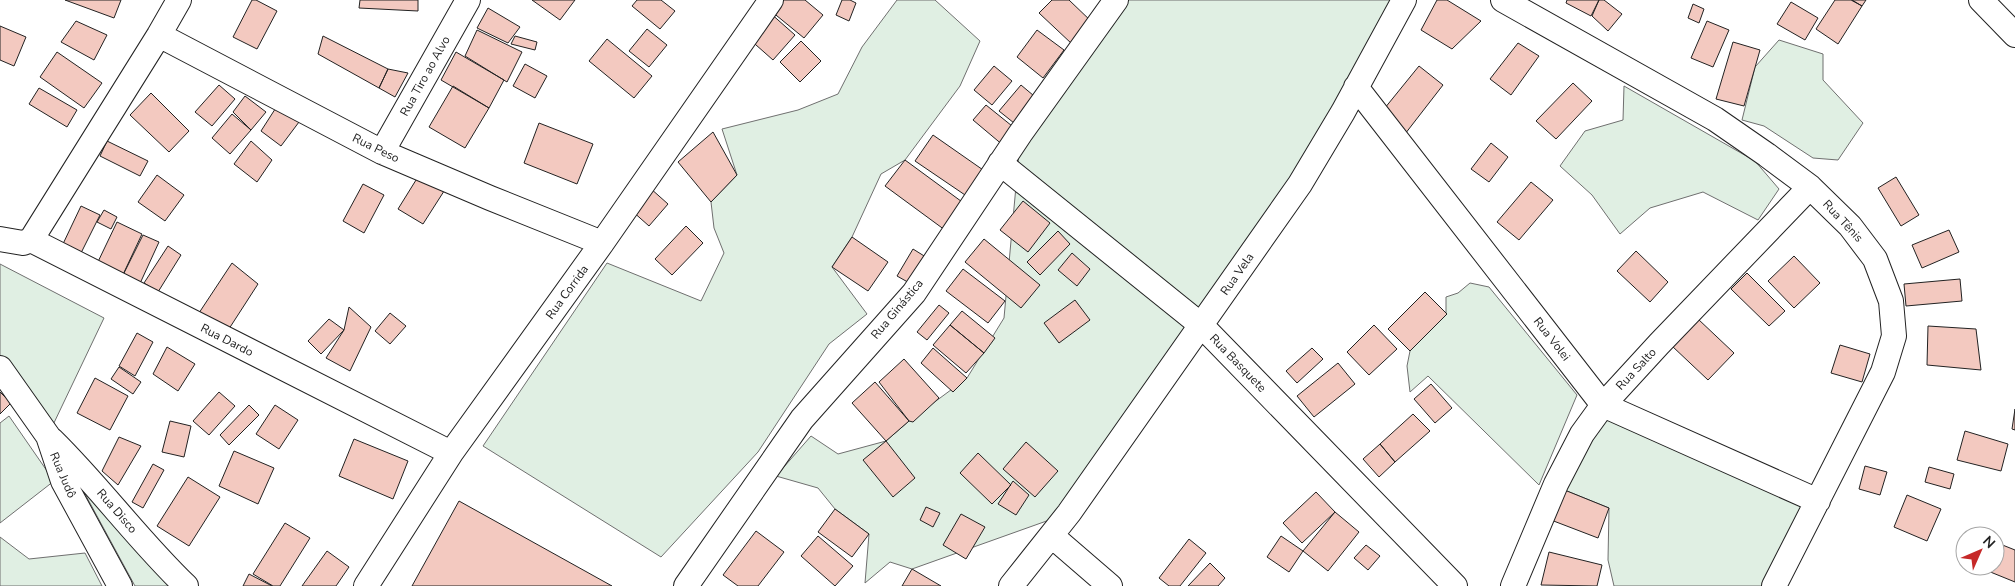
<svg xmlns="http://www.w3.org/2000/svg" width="2015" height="586" font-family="'Nunito Sans',sans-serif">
	<rect width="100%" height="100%" fill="#fff"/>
	<path fill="#e0efe3" stroke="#6f6f6f" d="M 897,0 L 935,0 L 980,41 L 960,86 L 905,160 L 881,174 L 852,237 L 832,267 L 867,314 L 829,344 L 758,452 L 661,557 L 483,446 L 607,263 L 701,301 L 724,253 L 714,228 L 711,202 L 737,175 L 722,129 L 798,110 L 838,94 L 862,47 Z
		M 1115,0 L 1402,0 L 1388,30 L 1069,513 L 912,569 L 890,562 L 865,583 L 869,534 L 835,509 L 818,488 L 776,476 L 811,436 L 838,454 L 886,441 L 909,421 L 967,378 L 1004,318 L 1019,153 Z
		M 1779,40 L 1823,54 L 1823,80 L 1863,123 L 1838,160 L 1813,158 L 1764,126 L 1742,120 L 1755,67 Z
		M 1624,86 L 1755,161 L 1779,189 L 1758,220 L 1703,192 L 1650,208 L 1620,234 L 1592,195 L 1560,166 L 1585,131 L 1623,120 Z
		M 0,264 L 104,318 L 52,427 L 0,357 Z
		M 1470,283 L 1489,287 L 1577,395 L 1539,485 L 1428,376 L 1410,392 L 1407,366 L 1410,351 L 1446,314 L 1446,297 L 1458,293 Z
		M 1604,415 L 1806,503 L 1764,586 L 1614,586 L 1608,560 L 1609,508 L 1562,489 Z
		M 9,416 L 54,481 L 0,523 L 0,423 Z
		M 72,470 L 176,586 L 135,586 Z
		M 0,537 L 29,559 L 85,553 L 102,586 L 0,586 Z"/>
	<path fill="#f3c9c0" stroke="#222" d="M 65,0 L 121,0 L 114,18 Z
		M 252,0 L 256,0 L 277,11 L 257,49 L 233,37 Z
		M 360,0 L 418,0 L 418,11 L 359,8 Z
		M 532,0 L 575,0 L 560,20 Z
		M 637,0 L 661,0 L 675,11 L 660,29 L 632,6 Z
		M 779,0 L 805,0 L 823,15 L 804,38 L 771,11 Z
		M 842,0 L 850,0 L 856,3 L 849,21 L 836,15 Z
		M 1052,0 L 1069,0 L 1093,23 L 1072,44 L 1039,13 Z
		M 1437,0 L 1447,0 L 1481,21 L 1452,49 L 1421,30 Z
		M 1567,0 L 1599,0 L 1591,16 L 1566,3 Z
		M 1599,0 L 1604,0 L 1622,14 L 1608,31 L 1592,16 Z
		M 1835,0 L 1851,0 L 1862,6 L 1838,44 L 1816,29 Z
		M 1852,0 L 1866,0 L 1862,6 Z
		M 1791,2 L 1818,18 L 1805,40 L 1777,24 Z
		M 1693,4 L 1704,9 L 1699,23 L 1688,18 Z
		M 488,8 L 520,27 L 508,43 L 477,28 Z
		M 769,12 L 795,35 L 773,60 L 747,37 Z
		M 76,21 L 107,35 L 94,60 L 61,42 Z
		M 1707,21 L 1729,30 L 1713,67 L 1691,58 Z
		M 0,26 L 26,37 L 14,66 L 0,60 Z
		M 647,29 L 667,45 L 649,67 L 629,51 Z
		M 477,30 L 522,52 L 507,82 L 465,56 Z
		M 1037,30 L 1064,50 L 1043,78 L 1017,57 Z
		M 323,36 L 388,69 L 379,88 L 318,54 Z
		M 515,36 L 537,42 L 535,50 L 511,44 Z
		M 607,39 L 652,76 L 634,98 L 589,61 Z
		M 801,41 L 821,61 L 800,82 L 780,62 Z
		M 1733,42 L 1760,50 L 1744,106 L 1716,99 Z
		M 1518,43 L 1539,56 L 1511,95 L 1490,79 Z
		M 57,52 L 102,83 L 84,108 L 40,77 Z
		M 456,52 L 504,80 L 489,108 L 441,80 Z
		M 525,64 L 547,76 L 535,98 L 513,86 Z
		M 994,66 L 1012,81 L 992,105 L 974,90 Z
		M 1419,66 L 1443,85 L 1405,134 L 1380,114 Z
		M 388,69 L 408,73 L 395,97 L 379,88 Z
		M 1573,83 L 1592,101 L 1556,139 L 1536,121 Z
		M 219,85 L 235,99 L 212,126 L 195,112 Z
		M 1021,85 L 1040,101 L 1019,127 L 999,111 Z
		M 453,86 L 489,108 L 465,148 L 429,127 Z
		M 39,88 L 77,110 L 67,127 L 29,104 Z
		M 151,93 L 189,131 L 169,152 L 130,115 Z
		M 245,96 L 266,112 L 251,130 L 233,112 Z
		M 279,103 L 302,118 L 281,146 L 261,131 Z
		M 986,105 L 1017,130 L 1004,146 L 973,120 Z
		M 232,114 L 251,130 L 230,154 L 212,138 Z
		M 539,123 L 593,144 L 577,184 L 524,163 Z
		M 713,132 L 737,175 L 711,202 L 678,162 Z
		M 933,135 L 986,172 L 968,197 L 915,161 Z
		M 107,141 L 148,161 L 140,176 L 100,156 Z
		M 251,141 L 272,160 L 257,182 L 234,164 Z
		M 1491,143 L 1508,157 L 1489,182 L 1471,169 Z
		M 905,160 L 969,207 L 949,233 L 885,186 Z
		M 421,172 L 446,188 L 423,224 L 398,209 Z
		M 157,175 L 184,195 L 165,221 L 138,202 Z
		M 1896,177 L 1919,215 L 1901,226 L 1878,188 Z
		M 1531,182 L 1553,200 L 1519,240 L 1497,222 Z
		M 363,184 L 384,195 L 364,233 L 343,221 Z
		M 650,188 L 668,204 L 649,226 L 631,210 Z
		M 1023,201 L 1050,223 L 1028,252 L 1000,230 Z
		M 81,206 L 100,215 L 80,255 L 62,246 Z
		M 104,210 L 117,217 L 111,229 L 97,222 Z
		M 117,222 L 142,234 L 120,281 L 95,268 Z
		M 686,226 L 703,243 L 672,275 L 655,259 Z
		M 1949,230 L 1959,252 L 1922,268 L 1912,245 Z
		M 1058,231 L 1070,244 L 1040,275 L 1027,262 Z
		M 143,235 L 159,242 L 137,290 L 120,281 Z
		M 852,237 L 888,262 L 868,291 L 832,267 Z
		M 984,239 L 1040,285 L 1021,308 L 965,262 Z
		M 168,246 L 181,255 L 158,292 L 144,283 Z
		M 913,249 L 929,259 L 913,285 L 897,276 Z
		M 1636,251 L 1668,282 L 1650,302 L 1617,271 Z
		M 1072,253 L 1090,269 L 1077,286 L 1058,270 Z
		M 1794,256 L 1820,283 L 1794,308 L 1768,281 Z
		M 232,263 L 258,284 L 225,335 L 195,319 Z
		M 963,269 L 1005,301 L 988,323 L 946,291 Z
		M 1747,273 L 1785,311 L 1769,326 L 1731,289 Z
		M 1960,279 L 1962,301 L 1906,306 L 1904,284 Z
		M 1425,292 L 1447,314 L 1410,351 L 1388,329 Z
		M 1075,300 L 1090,320 L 1059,343 L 1044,323 Z
		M 939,305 L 949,313 L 927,340 L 917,332 Z
		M 349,307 L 371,327 L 350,371 L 326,358 L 344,330 Z
		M 962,311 L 995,338 L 984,353 L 950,325 Z
		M 390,313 L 406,326 L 390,344 L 375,331 Z
		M 329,319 L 344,330 L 321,354 L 308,341 Z
		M 1698,319 L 1734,353 L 1708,380 L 1672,346 Z
		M 950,325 L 984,353 L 966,373 L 933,345 Z
		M 1374,325 L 1397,349 L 1369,375 L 1347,352 Z
		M 1928,326 L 1976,329 L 1981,370 L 1927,365 Z
		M 137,333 L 153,342 L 135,376 L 119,366 Z
		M 1840,345 L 1870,354 L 1862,382 L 1831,373 Z
		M 167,347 L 195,364 L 178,391 L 153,374 Z
		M 933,348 L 967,378 L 953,392 L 921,363 Z
		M 1312,348 L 1323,359 L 1297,383 L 1286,371 Z
		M 904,359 L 939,398 L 913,422 L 909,421 L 879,382 Z
		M 1338,363 L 1355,384 L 1314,417 L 1297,396 Z
		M 119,367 L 141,382 L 133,394 L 111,379 Z
		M 95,378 L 128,396 L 110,430 L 77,413 Z
		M 875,382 L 909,421 L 886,441 L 852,403 Z
		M 1431,384 L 1452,408 L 1435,423 L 1414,399 Z
		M 0,392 L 11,403 L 0,414 Z
		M 219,392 L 235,406 L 209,435 L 193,421 Z
		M 249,405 L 259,415 L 229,445 L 220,435 Z
		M 275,405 L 298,420 L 279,449 L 256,434 Z
		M 2015,409 L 2015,430 L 2012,429 Z
		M 1413,414 L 1430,431 L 1395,462 L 1380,444 Z
		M 170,421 L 191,426 L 184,457 L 162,452 Z
		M 1965,431 L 2008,444 L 2001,471 L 1957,460 Z
		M 119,437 L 141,446 L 118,485 L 102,471 Z
		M 354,439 L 408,461 L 393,499 L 339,476 Z
		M 886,441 L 915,478 L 893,497 L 863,460 Z
		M 1026,442 L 1058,471 L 1035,497 L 1003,469 Z
		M 1380,444 L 1395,462 L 1379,477 L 1363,459 Z
		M 234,451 L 274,468 L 258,504 L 219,486 Z
		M 978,453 L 1011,485 L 992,504 L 960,473 Z
		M 153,464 L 164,470 L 143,508 L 132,502 Z
		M 1865,466 L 1887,472 L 1880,495 L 1859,489 Z
		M 1929,467 L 1954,474 L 1950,489 L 1925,482 Z
		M 188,477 L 220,497 L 189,546 L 157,526 Z
		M 1013,481 L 1029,495 L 1016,515 L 998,504 Z
		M 1562,489 L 1609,508 L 1598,538 L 1551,520 Z
		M 1316,492 L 1335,512 L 1302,543 L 1283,523 Z
		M 1907,495 L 1941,509 L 1927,541 L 1894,527 Z
		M 459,501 L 612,586 L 412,586 Z
		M 926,507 L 940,513 L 933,527 L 920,520 Z
		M 835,509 L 869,534 L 852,557 L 818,532 Z
		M 1335,512 L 1359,532 L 1328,571 L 1303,551 Z
		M 961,514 L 985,527 L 966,559 L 943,545 Z
		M 285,523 L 310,538 L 280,586 L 273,586 L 253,574 Z
		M 756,531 L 784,552 L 758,586 L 738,586 L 723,575 Z
		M 818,536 L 853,566 L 835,586 L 801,556 Z
		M 1281,536 L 1303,551 L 1289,572 L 1267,557 Z
		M 1189,539 L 1206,553 L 1180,586 L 1169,586 L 1159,578 Z
		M 1995,542 L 2015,550 L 2015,582 L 1983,569 L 1984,566 L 1995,566 Z
		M 1366,545 L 1380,556 L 1368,570 L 1354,558 Z
		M 327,551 L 349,567 L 336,586 L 302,586 Z
		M 1549,552 L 1602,565 L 1597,586 L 1541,585 Z
		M 1210,563 L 1225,578 L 1218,586 L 1188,586 Z
		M 912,569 L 941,586 L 902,586 Z
		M 249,574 L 272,586 L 243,586 Z"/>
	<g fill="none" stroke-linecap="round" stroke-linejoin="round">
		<defs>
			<path id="minor" d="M 1503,0 L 1715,119 L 1767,155 L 1810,187 L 1850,226 L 1875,259 L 1891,301 L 1894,336 L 1883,372 L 1774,586
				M 1981,0 L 2015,35
				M 159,35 L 382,152 L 490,198 L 602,243
				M 1356,87 L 1603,405 L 1818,501
				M 382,152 L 468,0
				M 1000,163 L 1201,325 L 1455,586
				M 0,239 L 23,243 L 31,240 L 451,453
				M 31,240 L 159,35 L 179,0
				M 0,368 L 48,436 L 63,481 L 120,586
				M 52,440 C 99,486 138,540 186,586
				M 1052,536 L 1110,586
				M 366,586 L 451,453 L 602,243 L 771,0
				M 686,586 L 802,419 L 914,293 L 1020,134 L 1116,0
				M 1011,586 L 1069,513 L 1300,184 L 1343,112 L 1404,0
				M 1513,586 L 1556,484 L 1582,434 L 1603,405 L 1659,344 L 1810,187"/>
		</defs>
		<use href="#minor" stroke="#222" stroke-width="26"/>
		<use href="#minor" stroke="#fff" stroke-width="24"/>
	</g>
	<g text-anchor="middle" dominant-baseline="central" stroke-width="4" stroke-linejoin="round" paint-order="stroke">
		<g font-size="12" fill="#222" stroke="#fff">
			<text transform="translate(425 76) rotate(-61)">Rua Tiro ao Alvo</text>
			<text transform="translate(376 148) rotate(26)">Rua Peso</text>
			<text transform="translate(1843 221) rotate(47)">Rua Tênis</text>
			<text transform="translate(1237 274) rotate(-55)">Rua Vela</text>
			<text transform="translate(567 292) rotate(-54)">Rua Corrida</text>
			<text transform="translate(897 309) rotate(-50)">Rua Ginástica</text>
			<text transform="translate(1552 339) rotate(52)">Rua Volei</text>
			<text transform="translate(227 340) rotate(27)">Rua Dardo</text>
			<text transform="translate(1238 363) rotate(46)">Rua Basquete</text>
			<text transform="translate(1636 369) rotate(-47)">Rua Salto</text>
			<text transform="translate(63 475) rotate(67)">Rua Judô</text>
			<text transform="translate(117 511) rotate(49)">Rua Disco</text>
		</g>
	</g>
	<g transform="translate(1980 551) rotate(45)"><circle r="24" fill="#ffffff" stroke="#a7a7a7"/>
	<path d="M0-4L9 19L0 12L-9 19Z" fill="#c62828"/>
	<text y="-8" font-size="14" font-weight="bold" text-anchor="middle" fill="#222222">N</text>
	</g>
</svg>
